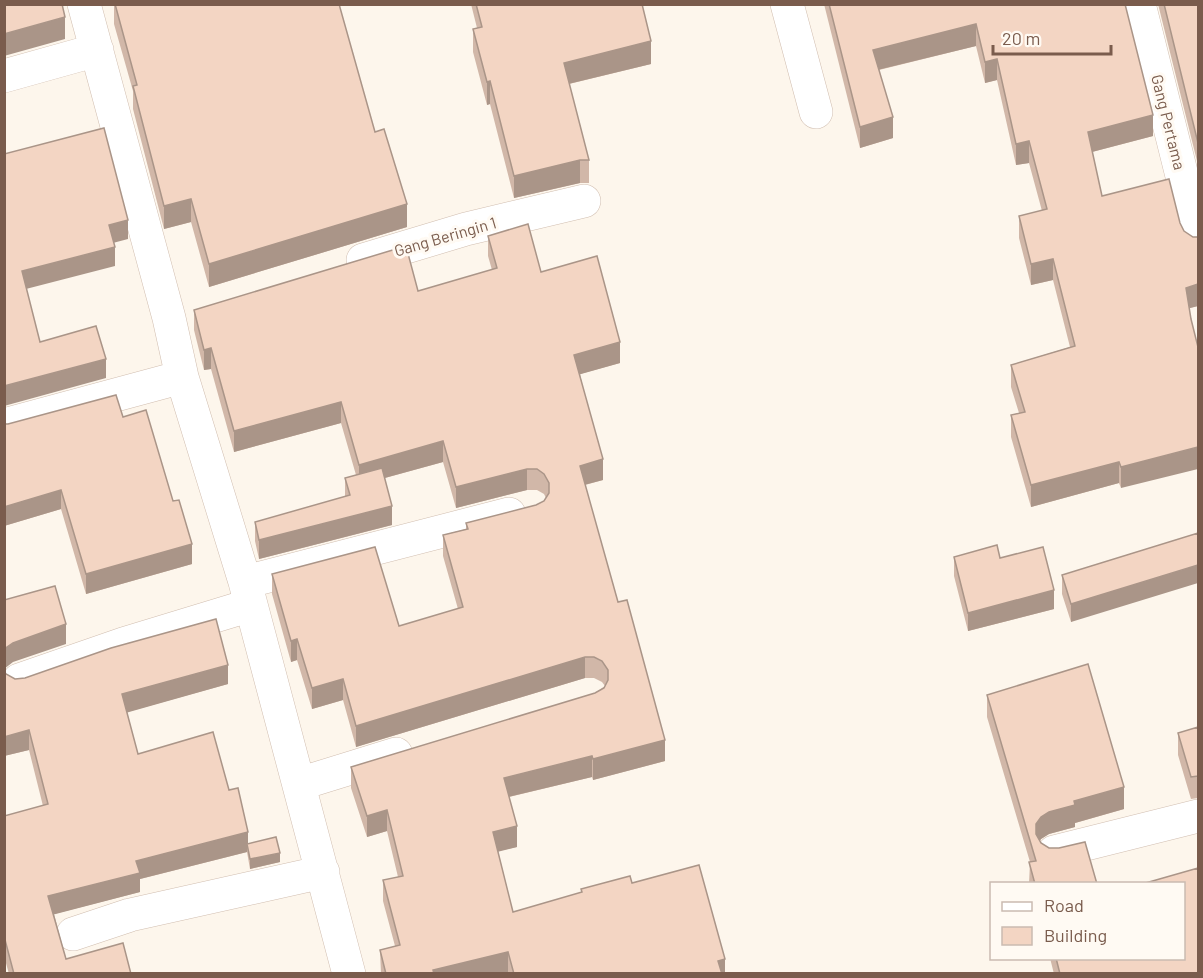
<svg xmlns="http://www.w3.org/2000/svg" width="1203" height="978" font-family="Barlow,sans-serif">
	<rect width="100%" height="100%" fill="#fdf6ec"/>
	<g fill="none" stroke-linecap="round" stroke-linejoin="round">
		<defs>
			<path id="street" d="M 84,4 L 169,318 L 182,377 L 245,582 L 349,974
				M 787,4 L 816,112
				M 1139,4 L 1198,240
				M 4,76 L 97,50
				M 363,260 L 466,229 L 584,201
				M 4,425 L 182,377
				M 245,582 L 509,514
				M 19,680 L 123,644 L 251,605
				M 299,784 L 396,754
				M 1054,852 L 1198,816
				M 73,934 L 130,915 L 323,872"/>
		</defs>
		<use href="#street" stroke="#d1beb0" stroke-width="34"/>
		<use href="#street" stroke="#fff" stroke-width="33"/>
	</g>
	<path fill="#d1b7a8" d="M 114,4 L 339,4 L 375,132 L 407,227 L 209,287 L 191,222 L 164,229 L 133,109 L 133,91 L 114,24 Z
		M 471,4 L 642,4 L 651,64 L 569,84 L 589,160 L 589,183 L 580,183 L 514,198 L 490,104 L 487,105 L 473,52 L 473,29 L 477,28 Z
		M 824,4 L 1125,4 L 1153,136 L 1092,152 L 1102,196 L 1180,223 L 1184,231 L 1193,237 L 1198,237 L 1198,306 L 1190,308 L 1121,488 L 1119,483 L 1031,507 L 1011,437 L 1011,415 L 1019,413 L 1011,387 L 1011,365 L 1070,347 L 1053,280 L 1031,285 L 1019,238 L 1019,216 L 1042,211 L 1029,163 L 1016,165 L 997,80 L 985,83 L 976,46 L 879,70 L 893,138 L 860,148 Z
		M 1158,4 L 1198,4 L 1198,165 Z
		M 488,236 L 541,272 L 620,363 L 580,374 L 603,480 L 585,485 L 618,602 L 665,761 L 593,780 L 592,777 L 509,797 L 517,847 L 498,851 L 513,912 L 581,893 L 581,889 L 632,883 L 725,974 L 509,974 L 508,972 L 504,974 L 381,974 L 380,950 L 395,946 L 383,901 L 383,880 L 398,877 L 387,831 L 367,837 L 351,788 L 351,767 L 595,693 L 605,686 L 602,682 L 594,678 L 585,678 L 356,747 L 343,700 L 312,709 L 297,660 L 291,662 L 272,594 L 272,574 L 399,626 L 458,609 L 443,556 L 443,535 L 466,529 L 466,523 L 536,505 L 544,501 L 546,498 L 544,494 L 537,490 L 527,490 L 456,508 L 443,462 L 385,478 L 392,525 L 259,559 L 255,541 L 255,522 L 345,497 L 345,478 L 356,475 L 341,423 L 234,452 L 211,369 L 204,370 L 194,330 L 194,310 L 418,291 L 492,270 L 488,256 Z
		M 123,417 L 192,564 L 86,594 L 61,509 L 4,526 L 4,424 Z
		M 1198,533 L 1071,622 L 1062,594 L 1062,575 Z
		M 954,557 L 1000,558 L 1054,609 L 968,631 L 954,576 Z
		M 4,671 L 6,674 L 15,679 L 228,684 L 127,712 L 138,754 L 229,790 L 248,844 L 280,862 L 250,869 L 247,852 L 140,879 L 140,892 L 54,914 L 66,959 L 131,974 L 9,974 L 4,956 L 4,816 L 43,806 L 29,750 L 4,756 Z
		M 987,695 L 1124,809 L 1075,823 L 1075,827 L 1049,834 L 1041,839 L 1040,841 L 1041,843 L 1097,884 L 1029,884 L 1030,862 L 987,717 Z
		M 1198,727 L 1198,798 L 1191,799 L 1178,755 L 1178,733 Z
		M 1198,813 L 1198,842 L 1197,836 L 1197,814 Z
		M 1198,855 L 1198,974 L 1054,974 L 1050,958 L 1184,958 L 1198,868 Z"/>
	<path fill="#aa9588" d="M 65,17 L 65,39 L 4,56 L 4,34 Z
		M 976,24 L 976,46 L 873,71 L 873,50 Z
		M 651,41 L 651,64 L 564,85 L 564,63 Z
		M 997,59 L 997,80 L 985,83 L 985,62 Z
		M 490,81 L 490,104 L 487,105 L 487,82 Z
		M 1153,115 L 1153,136 L 1088,153 L 1088,132 Z
		M 893,117 L 893,138 L 860,148 L 860,127 Z
		M 1029,141 L 1029,163 L 1016,165 L 1016,144 Z
		M 580,160 L 580,183 L 514,198 L 514,176 Z
		M 191,199 L 191,222 L 164,229 L 164,206 Z
		M 407,204 L 407,227 L 209,287 L 209,264 Z
		M 128,220 L 128,239 L 109,244 L 109,225 Z
		M 115,247 L 115,266 L 22,290 L 22,271 Z
		M 1053,259 L 1053,280 L 1031,285 L 1031,264 Z
		M 1198,284 L 1198,306 L 1186,309 L 1186,288 Z
		M 620,342 L 620,363 L 574,376 L 574,355 Z
		M 211,348 L 211,369 L 204,370 L 204,350 Z
		M 106,359 L 106,378 L 4,406 L 4,386 Z
		M 341,402 L 341,423 L 234,452 L 234,431 Z
		M 443,441 L 443,462 L 359,485 L 359,465 Z
		M 1198,447 L 1198,469 L 1121,488 L 1121,467 Z
		M 603,459 L 603,480 L 580,486 L 580,466 Z
		M 1119,462 L 1119,483 L 1031,507 L 1031,485 Z
		M 527,469 L 527,490 L 456,508 L 456,487 Z
		M 61,490 L 61,509 L 4,526 L 4,507 Z
		M 392,506 L 392,525 L 259,559 L 259,540 Z
		M 192,544 L 192,564 L 86,594 L 86,574 Z
		M 1198,565 L 1198,583 L 1071,622 L 1071,604 Z
		M 1054,590 L 1054,609 L 968,631 L 968,613 Z
		M 66,624 L 66,644 L 13,662 L 4,669 L 5,648 L 13,643 Z
		M 297,639 L 297,660 L 291,662 L 291,641 Z
		M 585,657 L 585,678 L 356,747 L 356,726 Z
		M 228,665 L 228,684 L 122,714 L 122,694 Z
		M 343,679 L 343,700 L 312,709 L 312,688 Z
		M 29,730 L 29,750 L 4,756 L 4,737 Z
		M 665,740 L 665,761 L 593,780 L 593,759 Z
		M 592,756 L 592,777 L 504,798 L 504,778 Z
		M 1124,787 L 1124,809 L 1075,823 L 1075,827 L 1049,834 L 1041,839 L 1036,846 L 1036,824 L 1041,817 L 1049,812 L 1074,801 Z
		M 387,810 L 387,831 L 367,837 L 367,816 Z
		M 517,826 L 517,847 L 493,853 L 493,832 Z
		M 248,832 L 248,851 L 247,844 L 247,852 L 140,879 L 140,892 L 48,916 L 48,896 L 136,861 Z
		M 280,853 L 280,862 L 250,869 L 250,859 Z
		M 508,952 L 508,972 L 504,974 L 433,974 L 433,970 Z
		M 725,959 L 725,974 L 718,974 L 718,961 Z"/>
	<path fill="#f3d5c3" stroke="#aa9588" stroke-width="1.5" d="M 4,4 L 62,4 L 65,17 L 4,34 Z
		M 115,4 L 339,4 L 375,132 L 384,129 L 407,204 L 209,264 L 191,199 L 164,206 L 133,86 L 137,85 Z
		M 476,4 L 642,4 L 651,41 L 564,63 L 589,160 L 580,160 L 514,176 L 490,81 L 487,82 L 473,29 L 482,27 Z
		M 829,4 L 1125,4 L 1153,115 L 1088,132 L 1102,196 L 1169,179 L 1180,223 L 1184,231 L 1193,237 L 1198,237 L 1198,284 L 1186,288 L 1191,319 L 1198,347 L 1198,447 L 1121,467 L 1119,462 L 1031,485 L 1011,415 L 1025,412 L 1011,365 L 1075,346 L 1053,259 L 1031,264 L 1019,216 L 1047,209 L 1029,141 L 1016,144 L 997,59 L 985,62 L 976,24 L 873,50 L 893,117 L 860,127 Z
		M 1164,4 L 1198,4 L 1198,143 Z
		M 104,128 L 128,220 L 109,225 L 115,247 L 22,271 L 40,342 L 96,326 L 106,359 L 4,386 L 4,154 Z
		M 528,224 L 541,272 L 597,256 L 620,342 L 574,355 L 603,459 L 580,466 L 618,602 L 627,600 L 665,740 L 593,759 L 592,756 L 504,778 L 517,826 L 493,832 L 513,912 L 582,892 L 581,889 L 630,876 L 632,883 L 699,865 L 725,959 L 718,961 L 722,974 L 514,974 L 508,952 L 433,970 L 434,974 L 386,974 L 380,950 L 400,945 L 383,880 L 403,876 L 387,810 L 367,816 L 351,767 L 595,693 L 604,688 L 608,680 L 608,670 L 602,661 L 594,657 L 585,657 L 356,726 L 343,679 L 312,688 L 297,639 L 291,641 L 272,574 L 375,547 L 399,626 L 463,607 L 443,535 L 468,529 L 466,523 L 536,505 L 544,501 L 549,493 L 549,483 L 544,474 L 537,469 L 527,469 L 456,487 L 443,441 L 359,465 L 341,402 L 234,431 L 211,348 L 204,350 L 194,310 L 406,246 L 418,291 L 497,268 L 488,236 Z
		M 116,395 L 123,417 L 146,410 L 173,501 L 179,500 L 192,544 L 86,574 L 61,490 L 4,507 L 4,424 L 8,424 Z
		M 382,468 L 392,506 L 259,540 L 255,522 L 350,495 L 345,478 Z
		M 1198,533 L 1198,565 L 1071,604 L 1062,575 Z
		M 997,545 L 1000,558 L 1043,547 L 1054,590 L 968,613 L 954,557 Z
		M 55,586 L 66,624 L 13,643 L 4,649 L 4,600 Z
		M 216,619 L 228,665 L 122,694 L 138,754 L 213,732 L 229,790 L 238,788 L 248,832 L 136,861 L 140,873 L 48,896 L 66,959 L 123,943 L 131,974 L 14,974 L 4,936 L 4,816 L 48,804 L 29,730 L 4,737 L 4,671 L 6,674 L 15,679 L 25,678 L 111,648 Z
		M 1088,664 L 1124,787 L 1074,801 L 1075,805 L 1049,812 L 1041,817 L 1036,824 L 1036,834 L 1041,843 L 1049,848 L 1059,848 L 1085,842 L 1097,884 L 1035,884 L 1029,862 L 1036,861 L 987,695 Z
		M 1198,727 L 1198,776 L 1191,777 L 1178,733 Z
		M 276,837 L 280,853 L 250,859 L 247,844 Z
		M 1198,868 L 1198,974 L 1060,974 L 1056,958 L 1184,958 L 1184,884 L 1142,884 Z"/>
	<g text-anchor="middle" dominant-baseline="central" stroke-width="6" stroke-linejoin="round" paint-order="stroke">
		<g font-size="16" fill="#7a5c4d" stroke="#fffaf3">
			<text transform="translate(1169 122) rotate(76)">Gang Pertama</text>
			<text transform="translate(445 236) rotate(-16)">Gang Beringin 1</text>
		</g>
	</g>
	<rect width="1203" height="978" fill="none" stroke="#7a5c4d" stroke-width="12"/>
	<rect x="990" y="882" width="195" height="78" fill="#fffaf3" stroke="#cabbb1" stroke-width="1.5"/>
	<rect x="1002" y="902" width="30" height="9" fill="#ffffff" stroke="#cabbb1" stroke-width="1.5"/>
	<text x="1044" y="912" font-size="18" fill="#7a5c4d">Road</text>
	<rect x="1002" y="927" width="30" height="18" fill="#f3d5c3" stroke="#cabbb1" stroke-width="1.5"/>
	<text x="1044" y="942" font-size="18" fill="#7a5c4d">Building</text>
	<path d="M993 45v9h118v-9" fill="none" stroke="#7a5c4d" stroke-width="3"/>
	<text x="1002" y="45" font-size="18" fill="#7a5c4d" stroke="#fffaf3" stroke-width="4.5" paint-order="stroke">20 m</text>
</svg>
